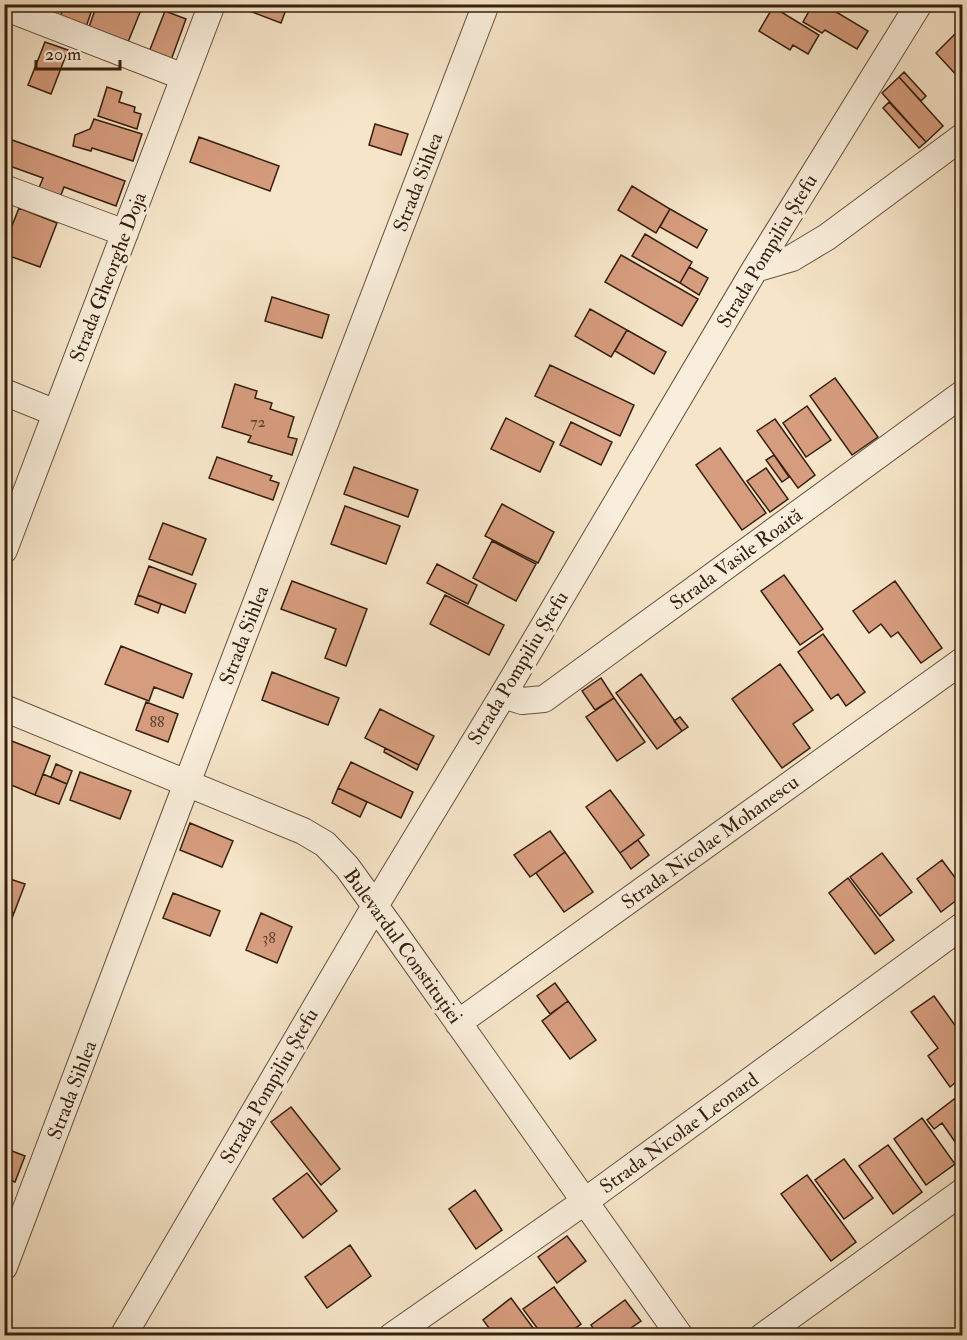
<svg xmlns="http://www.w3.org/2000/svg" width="967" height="1340" font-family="'IM FELL Double Pica',serif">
	<rect width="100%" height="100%" fill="#f6e5c8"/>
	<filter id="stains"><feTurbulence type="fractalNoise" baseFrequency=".00333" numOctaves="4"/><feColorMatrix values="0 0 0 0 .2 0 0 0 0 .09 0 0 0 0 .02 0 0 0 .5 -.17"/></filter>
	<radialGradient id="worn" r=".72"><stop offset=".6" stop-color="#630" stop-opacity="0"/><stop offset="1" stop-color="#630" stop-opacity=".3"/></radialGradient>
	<path fill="#d59c7d" stroke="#36200f" stroke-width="1.5" d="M 65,4 L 94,4 L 86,27 L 60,17 Z
		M 97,4 L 143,5 L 128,42 L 89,27 Z
		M 245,4 L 288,4 L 281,23 L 244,9 Z
		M 340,4 L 357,4 L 354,10 Z
		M 813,4 L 823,4 L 868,31 L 857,49 L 825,30 L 822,33 L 803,22 Z
		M 773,7 L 819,35 L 808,54 L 793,45 L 790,50 L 759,31 Z
		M 165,11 L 186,19 L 171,60 L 149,52 Z
		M 960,29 L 962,31 L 962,77 L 960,79 L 936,53 Z
		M 45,42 L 68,50 L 51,94 L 28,85 Z
		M 904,72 L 926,96 L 921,101 L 899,77 Z
		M 899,77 L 943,126 L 926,142 L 882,93 Z
		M 107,87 L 122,92 L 119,102 L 135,107 L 134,112 L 141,114 L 137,129 L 98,116 Z
		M 889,102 L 926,142 L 919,148 L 883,108 Z
		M 94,119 L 142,134 L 133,161 L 92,148 L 91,151 L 73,146 L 75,135 L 90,129 Z
		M 375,124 L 408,134 L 401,155 L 369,145 Z
		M 4,137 L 125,181 L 116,206 L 64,187 L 58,203 L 36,195 L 43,178 L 4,164 Z
		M 199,137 L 279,166 L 270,191 L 190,162 Z
		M 632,186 L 670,209 L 656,233 L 618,210 Z
		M 19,208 L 57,223 L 40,267 L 4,254 L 4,246 Z
		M 670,209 L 707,230 L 697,248 L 660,227 Z
		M 645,234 L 692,262 L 680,283 L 632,256 Z
		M 621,255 L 698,299 L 682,326 L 605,282 Z
		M 689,267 L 708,278 L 699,295 L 680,283 Z
		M 272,297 L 329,315 L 322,338 L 265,321 Z
		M 590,309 L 627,330 L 611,357 L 575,336 Z
		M 627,330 L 666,352 L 654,374 L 615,351 Z
		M 550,365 L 634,405 L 620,436 L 535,396 Z
		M 835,378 L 878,437 L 852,455 L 810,396 Z
		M 235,384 L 257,391 L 255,398 L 272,403 L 270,409 L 294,417 L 288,437 L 297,439 L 292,455 L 248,442 L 251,436 L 222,427 Z
		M 807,406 L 831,440 L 806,457 L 783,423 Z
		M 506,418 L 554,442 L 540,472 L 491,449 Z
		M 775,419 L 815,475 L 798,488 L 757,431 Z
		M 571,422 L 612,442 L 601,465 L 560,445 Z
		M 720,448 L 766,513 L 742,530 L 696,465 Z
		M 774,455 L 789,477 L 782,482 L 766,460 Z
		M 217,457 L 272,476 L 270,480 L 279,483 L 273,500 L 209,478 Z
		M 354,467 L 418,490 L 408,517 L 344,494 Z
		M 766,468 L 788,499 L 770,512 L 747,481 Z
		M 502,504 L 554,532 L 538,563 L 485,536 Z
		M 345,506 L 400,526 L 386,564 L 331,544 Z
		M 163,523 L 206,539 L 192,575 L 149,559 Z
		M 492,541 L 536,564 L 516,601 L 473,578 Z
		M 437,564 L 477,585 L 468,604 L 427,583 Z
		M 149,566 L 196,584 L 185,613 L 138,595 Z
		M 784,575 L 823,629 L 800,645 L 761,591 Z
		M 292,581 L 367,609 L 346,666 L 325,658 L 336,629 L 281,609 Z
		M 895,581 L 942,648 L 921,663 L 898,632 L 891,637 L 881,624 L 869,633 L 853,611 Z
		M 138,595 L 161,604 L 158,613 L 135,604 Z
		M 445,595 L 504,625 L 489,655 L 430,624 Z
		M 823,634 L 865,692 L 846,706 L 838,694 L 831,699 L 798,652 Z
		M 121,646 L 192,674 L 183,698 L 154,687 L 149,701 L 105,684 Z
		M 780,664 L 813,710 L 793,724 L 810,748 L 782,768 L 732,699 Z
		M 272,672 L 339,698 L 328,725 L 262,700 Z
		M 641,674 L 682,731 L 657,749 L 616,693 Z
		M 601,678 L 614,698 L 595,710 L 582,691 Z
		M 614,698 L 645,742 L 617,761 L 586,717 Z
		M 146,702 L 178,714 L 168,742 L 136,730 Z
		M 380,709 L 434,736 L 419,765 L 365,738 Z
		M 680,717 L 688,727 L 682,731 L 674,721 Z
		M 4,738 L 50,756 L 35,795 L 4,782 Z
		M 385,748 L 419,765 L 417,770 L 384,752 Z
		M 351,762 L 413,792 L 401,818 L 338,788 Z
		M 56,764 L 72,771 L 67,784 L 51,777 Z
		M 80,772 L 131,791 L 120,819 L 70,800 Z
		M 43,774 L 67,784 L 59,804 L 35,795 Z
		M 338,788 L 367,802 L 360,817 L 332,803 Z
		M 610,790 L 644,835 L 620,853 L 586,807 Z
		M 190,823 L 233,841 L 222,867 L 180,850 Z
		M 550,831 L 565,852 L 530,877 L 514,855 Z
		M 638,840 L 649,855 L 631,869 L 620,853 Z
		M 565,852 L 593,892 L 564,912 L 536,873 Z
		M 882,853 L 912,892 L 880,916 L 850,877 Z
		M 942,860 L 962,887 L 962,896 L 941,912 L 917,879 Z
		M 4,877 L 25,884 L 14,913 L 4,909 Z
		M 848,878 L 894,940 L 875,954 L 829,893 Z
		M 173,893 L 220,911 L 210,936 L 163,918 Z
		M 4,909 L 14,913 L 10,923 L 4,921 Z
		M 261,913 L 292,927 L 277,963 L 246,950 Z
		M 555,983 L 568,1001 L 550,1014 L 537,996 Z
		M 934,996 L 962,1035 L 962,1077 L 950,1087 L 928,1056 L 938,1048 L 911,1012 Z
		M 568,1001 L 596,1040 L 570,1059 L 542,1021 Z
		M 962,1093 L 962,1147 L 960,1149 L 942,1123 L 934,1129 L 927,1120 Z
		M 291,1107 L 340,1169 L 321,1185 L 271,1122 Z
		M 922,1118 L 955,1164 L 926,1185 L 894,1139 Z
		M 888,1145 L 922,1192 L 893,1214 L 859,1166 Z
		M 4,1148 L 25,1156 L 15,1182 L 4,1178 Z
		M 844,1159 L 873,1198 L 844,1219 L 815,1180 Z
		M 307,1173 L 337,1211 L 303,1238 L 273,1199 Z
		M 807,1175 L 856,1242 L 831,1261 L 781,1194 Z
		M 475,1190 L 502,1230 L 476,1249 L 449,1209 Z
		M 567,1236 L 586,1261 L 557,1283 L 538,1257 Z
		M 350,1245 L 371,1276 L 327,1308 L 305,1277 Z
		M 554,1287 L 581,1324 L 565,1336 L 543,1336 L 523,1309 Z
		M 511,1298 L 539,1336 L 495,1336 L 483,1320 Z
		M 625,1300 L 641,1321 L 631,1328 L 637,1336 L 598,1336 L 591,1325 Z"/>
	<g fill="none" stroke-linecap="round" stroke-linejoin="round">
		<defs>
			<path id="minor" d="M 4,7 L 184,77
				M 4,188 L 125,233
				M 755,269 L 792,258 L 827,237 L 962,137
				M 4,392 L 56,413
				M 4,550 L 212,4
				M 503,695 L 522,701 L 544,699 L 962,394
				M 4,708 L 303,831 L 325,844 L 347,867 L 394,932 L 680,1336
				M 458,1023 L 962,661
				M 4,1267 L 187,783 L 486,4
				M 123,1336 L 375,906 L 503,695 L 755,269 L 919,4
				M 392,1336 L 584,1202 L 962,926
				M 763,1336 L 962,1192"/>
		</defs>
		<use href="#minor" stroke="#66513d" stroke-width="28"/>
		<use href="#minor" stroke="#f9eedb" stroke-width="26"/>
	</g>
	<g text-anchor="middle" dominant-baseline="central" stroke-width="6" stroke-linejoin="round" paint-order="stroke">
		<g font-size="16" fill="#5e3f2a">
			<text x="258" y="422">72</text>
			<text x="157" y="722">88</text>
			<text x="269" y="938">38</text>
		</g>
		<g font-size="20" fill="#36200f" stroke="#f9eedb">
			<text transform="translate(418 182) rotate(-69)">Strada Sihlea</text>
			<text transform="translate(767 251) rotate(-59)">Strada Pompiliu Ștefu</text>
			<text transform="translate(108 277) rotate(-69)">Strada Gheorghe Doja</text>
			<text transform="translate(736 559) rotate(-36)">Strada Vasile Roaită</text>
			<text transform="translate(244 635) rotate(-69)">Strada Sihlea</text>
			<text transform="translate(518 668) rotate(-59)">Strada Pompiliu Ștefu</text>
			<text transform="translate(710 842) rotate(-36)">Strada Nicolae Mohanescu</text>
			<text transform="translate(403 946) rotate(54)">Bulevardul Constituției</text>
			<text transform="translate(269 1086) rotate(-60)">Strada Pompiliu Ștefu</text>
			<text transform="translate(72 1090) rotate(-69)">Strada Sihlea</text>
			<text transform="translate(679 1133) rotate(-36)">Strada Nicolae Leonard</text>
		</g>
	</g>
	<rect width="967" height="1340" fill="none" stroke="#f6e5c8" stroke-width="24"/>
	<rect x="6" y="6" width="955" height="1328" fill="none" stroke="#36200f" stroke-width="3"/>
	<rect x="12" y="12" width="943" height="1316" fill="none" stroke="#36200f" stroke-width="1.5"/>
	<path d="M36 60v9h84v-9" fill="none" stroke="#36200f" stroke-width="3"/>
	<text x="45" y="60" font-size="18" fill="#36200f" stroke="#f9eedb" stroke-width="4.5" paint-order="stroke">20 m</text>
	<rect width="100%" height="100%" filter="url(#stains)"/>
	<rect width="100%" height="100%" fill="url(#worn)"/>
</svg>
